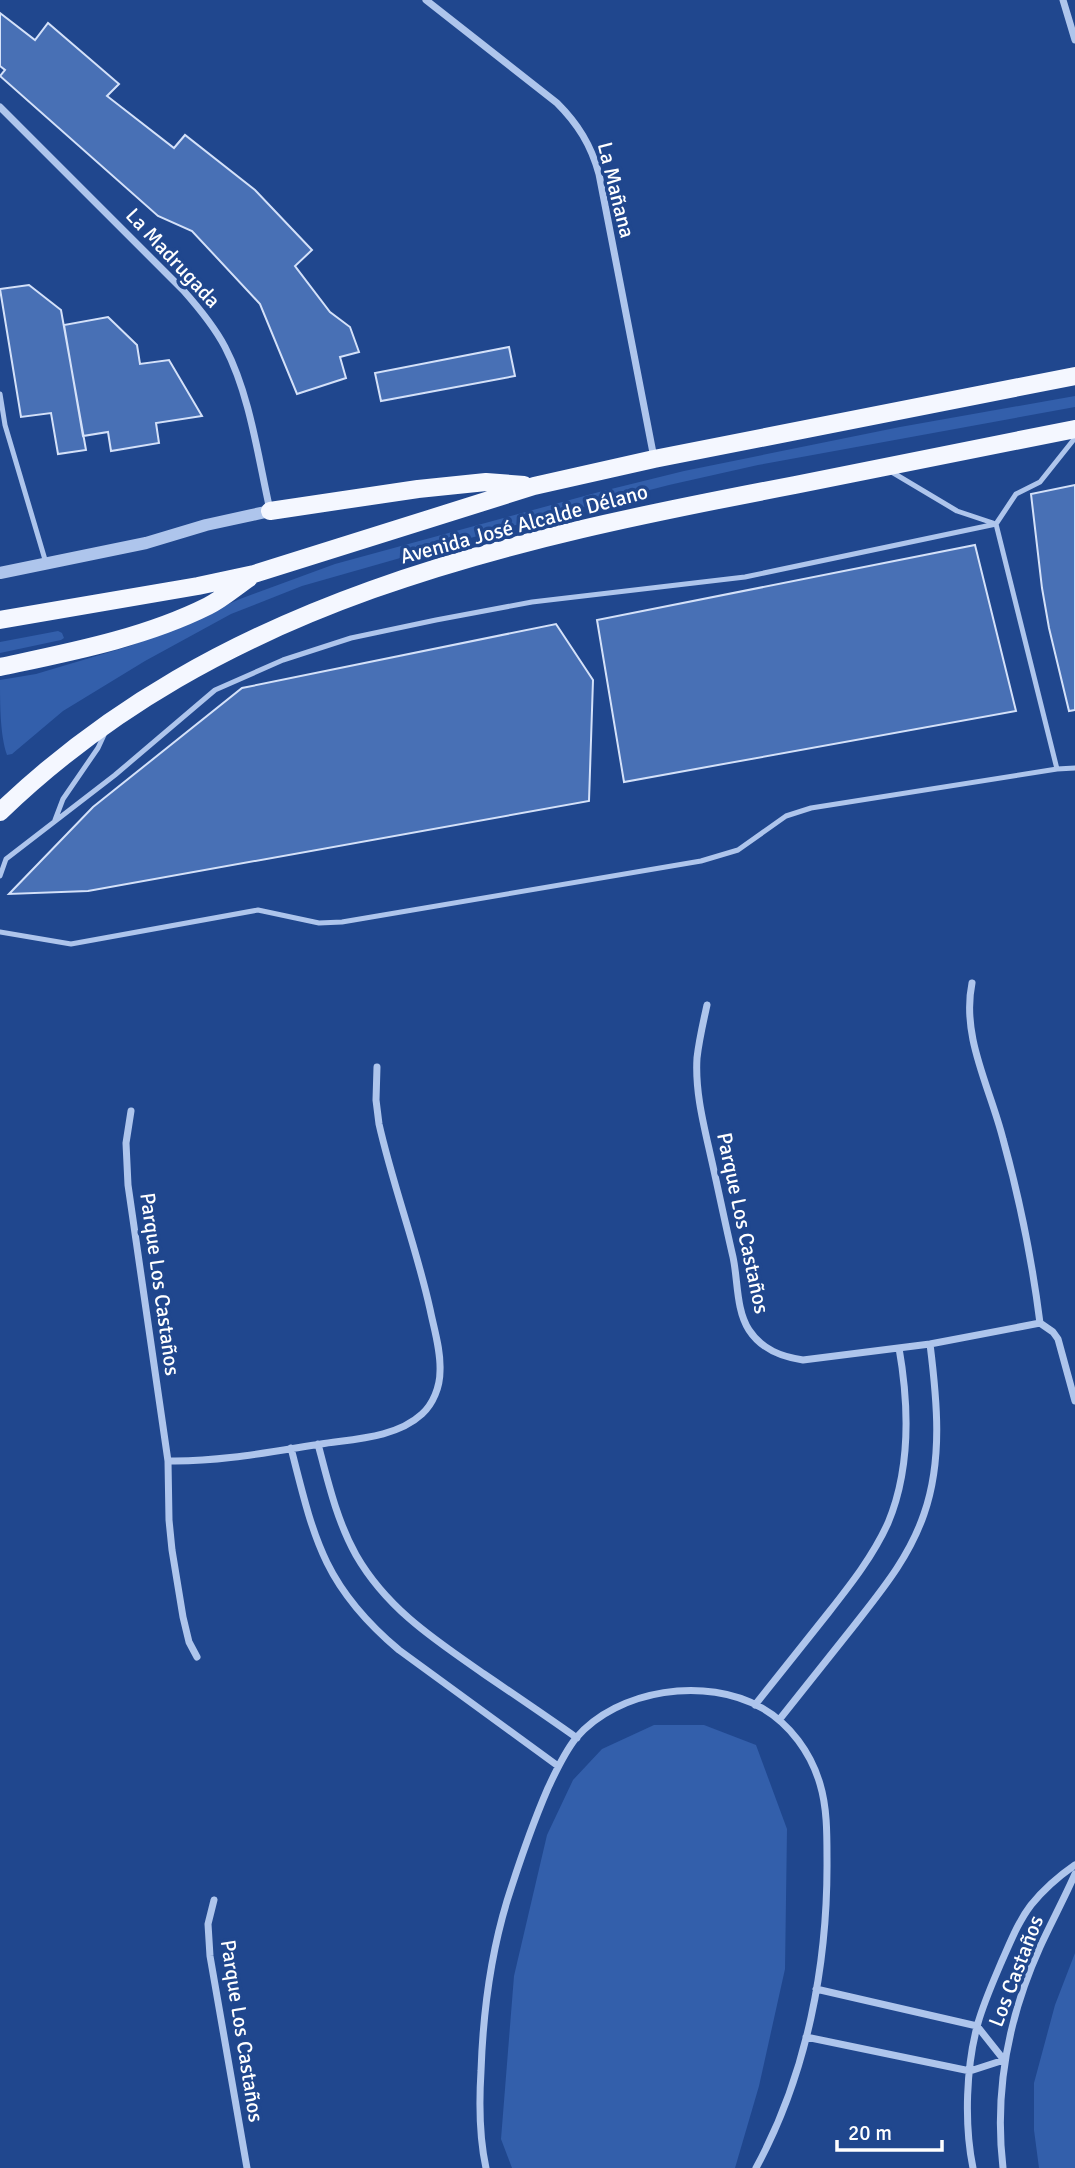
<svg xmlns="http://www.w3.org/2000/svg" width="1075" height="2168" font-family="Signika,sans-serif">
	<rect width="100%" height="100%" fill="#20478e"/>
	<path fill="#335fab" d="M 1075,396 L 1075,407 L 758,465 L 669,485 L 537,519 L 302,586 L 231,614 L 145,661 L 63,711 L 12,754 L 7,755 C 0,735 0,703 0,680 L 36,674 L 130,646 L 240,599 L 335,564 L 599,492 L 684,471 L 900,427 Z
		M 58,631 L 62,633 L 64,638 L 61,640 L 0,653 L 0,642 Z
		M 654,1725 L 704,1725 L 756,1745 L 787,1829 L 785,1969 L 759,2086 L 735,2168 L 512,2168 L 501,2139 L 514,1976 L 547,1835 L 573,1780 L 602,1749 Z
		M 1075,1953 L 1075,2168 L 1039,2168 L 1034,2130 L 1034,2083 L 1055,2005 Z"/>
	<path fill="#4870b5" stroke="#d4e1f9" stroke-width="2" d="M 0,13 L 35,40 L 48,23 L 119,84 L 107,96 L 174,148 L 185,135 L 255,190 L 312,250 L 295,266 L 330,312 L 350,327 L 359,352 L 340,357 L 346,378 L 297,394 L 260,304 L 192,231 L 158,216 L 0,76 L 5,70 L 0,66 Z
		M 29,285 L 61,310 L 86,450 L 58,454 L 51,413 L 21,417 L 0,289 Z
		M 108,317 L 137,345 L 140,364 L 169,360 L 202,416 L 156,423 L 159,443 L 111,451 L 108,432 L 83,436 L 64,325 Z
		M 509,347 L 515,376 L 381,401 L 375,373 Z
		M 1075,485 L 1075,710 L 1069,711 L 1049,628 L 1042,588 L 1031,494 Z
		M 975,545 L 1016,711 L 624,782 L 597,620 Z
		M 556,624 L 593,680 L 589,801 L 88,891 L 9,894 L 93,807 L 242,688 Z"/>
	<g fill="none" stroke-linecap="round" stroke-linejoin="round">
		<path stroke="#aec5ec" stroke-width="5" d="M 0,394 L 5,425 L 46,563
			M 890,471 L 957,511 L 993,523
			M 996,524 L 1057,769
			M 55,820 L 63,799 L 98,748 L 104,735
			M 0,876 L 6,859 L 115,775 L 215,690 L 283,660 L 351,638 L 436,620 L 532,602 L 745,577 L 996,524 L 1016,494 L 1040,482 L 1075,438
			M 0,932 L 71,944 L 258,910 L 319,923 L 342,922 L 701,861 L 738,850 L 786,816 L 811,808 L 1057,769 L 1075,768"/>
		<path stroke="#aec5ec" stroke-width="7" d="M 426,0 L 557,103 C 578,124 591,145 599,174 L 654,458
			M 1063,0 L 1075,40
			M 0,107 L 183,290 C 199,308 214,326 225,347 C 250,395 258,457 270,510
			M 972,983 C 961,1037 990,1087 1003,1139 C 1020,1200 1032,1260 1040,1323
			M 707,1005 C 703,1023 699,1040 697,1058 C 695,1090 703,1122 710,1153 C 718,1188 725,1223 733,1257 C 738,1280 736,1310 749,1330 C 762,1350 782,1357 803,1360 L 930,1344 L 1040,1323 L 1053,1332 L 1058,1339 L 1075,1401
			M 131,1111 L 126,1143 L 128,1185 L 168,1461 L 169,1520 L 172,1550 L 183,1617 L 189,1642 L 197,1657
			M 318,1444 C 328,1482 337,1521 356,1555 C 387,1609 435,1640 484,1674 C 515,1695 546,1716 577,1738
			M 291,1448 C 314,1539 324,1587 399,1650 L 558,1766
			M 168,1461 C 219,1462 270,1452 321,1444 C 353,1439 396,1438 422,1414 C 433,1404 440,1387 440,1371 C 441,1350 434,1329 430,1309 C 416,1246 393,1186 379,1124 L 376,1100 L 377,1067
			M 755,1705 C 780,1674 804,1643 829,1612 C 851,1584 873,1556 888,1523 C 911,1468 909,1405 899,1348
			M 779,1720 C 804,1689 828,1658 853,1627 C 881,1591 909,1558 924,1514 C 943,1460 937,1400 930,1344
			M 214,1900 L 208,1924 L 210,1956 L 247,2168
			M 816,1989 L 977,2026 L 1004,2060
			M 806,2037 L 970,2071 L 1004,2060
			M 486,2168 C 479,2136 479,2103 481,2071 C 483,2013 490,1957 507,1901 C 519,1863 532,1825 548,1788 C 556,1771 564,1753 576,1738 C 618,1689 706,1676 762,1708 C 790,1724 811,1753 820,1784 C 827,1807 827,1833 827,1858 C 828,1964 807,2074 756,2168
			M 973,2168 C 964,2124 966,2066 978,2023 C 984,2002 993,1982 1001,1963 C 1010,1943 1018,1922 1031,1905 C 1044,1889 1059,1876 1075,1865
			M 1003,2168 C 994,2091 1008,2018 1040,1947 C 1051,1923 1064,1899 1075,1874"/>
		<path stroke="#aec5ec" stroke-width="12" d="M 0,573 L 146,543 L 206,525 L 270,511"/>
		<path stroke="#f4f7ff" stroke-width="18" d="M 270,511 L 418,489 L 486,482 L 524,485
			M 0,620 L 198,586 L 254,574 L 534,486 L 654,459 L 1075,376
			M 0,667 C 70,652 144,638 208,606 C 222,599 236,587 249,578
			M 0,812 C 220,600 507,540 795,485 C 889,467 982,448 1075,429"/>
	</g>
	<g text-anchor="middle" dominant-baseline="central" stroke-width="7" stroke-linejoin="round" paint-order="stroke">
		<g font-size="21" fill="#fff" stroke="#20478e">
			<text transform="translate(616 190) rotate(76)">La Mañana</text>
			<text transform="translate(173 258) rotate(47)">La Madrugada</text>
			<text transform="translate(524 524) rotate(-15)">Avenida José Alcalde Délano</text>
			<text transform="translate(743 1223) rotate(78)">Parque Los Castaños</text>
			<text transform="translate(160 1284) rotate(82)">Parque Los Castaños</text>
			<text transform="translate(1016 1971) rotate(-69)">Los Castaños</text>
			<text transform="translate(242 2031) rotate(81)">Parque Los Castaños</text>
		</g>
	</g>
	<path d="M837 2140v10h105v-10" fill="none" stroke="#ffffff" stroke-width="3.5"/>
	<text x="848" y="2140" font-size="21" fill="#ffffff" stroke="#20478e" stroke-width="5" paint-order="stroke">20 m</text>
</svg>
